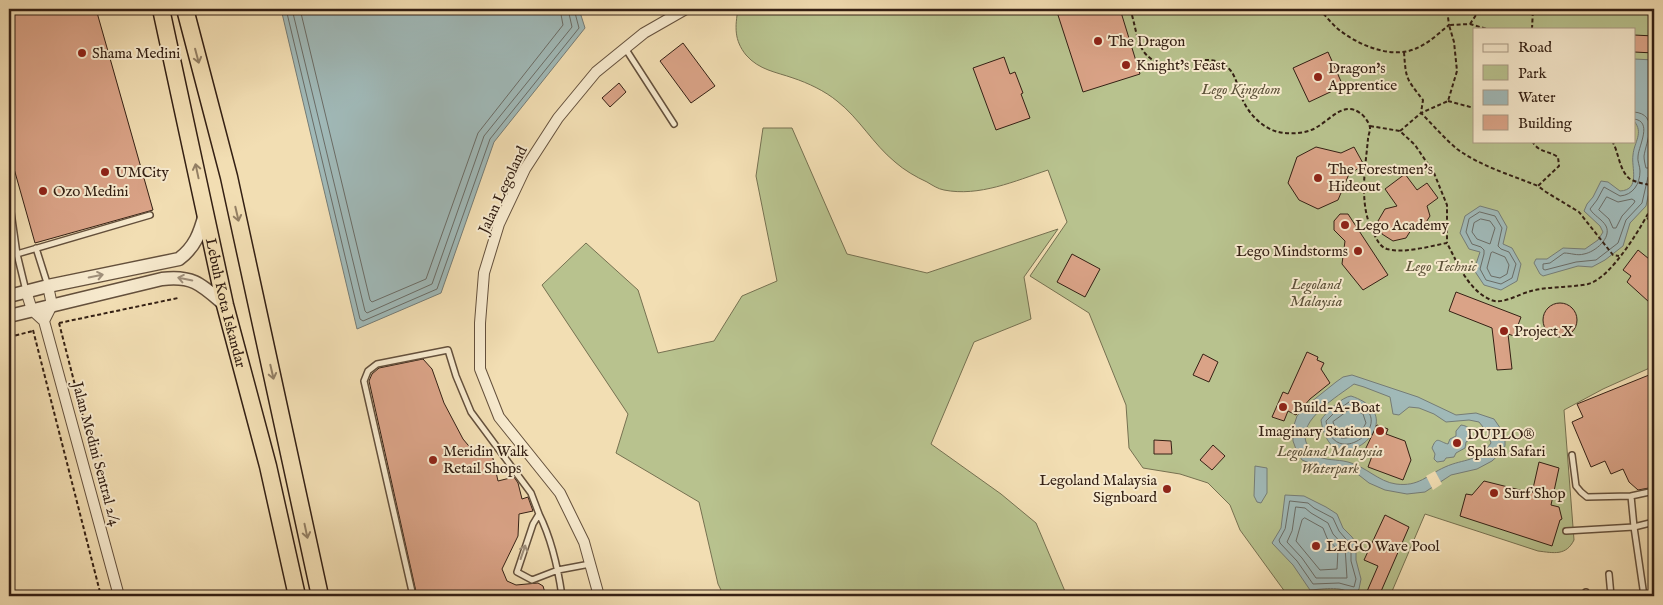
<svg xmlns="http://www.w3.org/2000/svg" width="1663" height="605" font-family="'IM FELL English',serif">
	<rect width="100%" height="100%" fill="#f2deb3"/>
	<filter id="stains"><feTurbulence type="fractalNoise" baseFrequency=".004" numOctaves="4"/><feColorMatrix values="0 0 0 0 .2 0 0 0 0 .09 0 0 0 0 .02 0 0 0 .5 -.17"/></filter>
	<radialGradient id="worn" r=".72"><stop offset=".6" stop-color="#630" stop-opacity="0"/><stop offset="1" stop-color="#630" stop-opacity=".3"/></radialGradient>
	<path fill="#b8c28e" stroke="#767151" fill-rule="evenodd" d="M 738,9 L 1654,9 L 1654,366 L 1603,389 L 1564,410 L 1574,540 C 1566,556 1554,553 1538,551 L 1425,514 L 1390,596 L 1288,596 L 1240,530 L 1230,505 L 1208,483 L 1180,474 L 1143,468 L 1129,448 L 1126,405 L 1089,313 L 1030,276 L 1067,222 L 1048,170 C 1015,181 979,197 944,190 C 938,189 932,185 927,182 C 916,177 904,170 895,162 C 873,144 859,118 837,101 C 825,91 808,83 793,78 C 776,72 759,70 746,55 C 734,40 735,27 738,9 ZM 1474,29 L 1634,29 L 1634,141 L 1474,141 Z
		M 763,128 L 792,128 L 847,254 L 927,273 L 1058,229 L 1024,277 L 1031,319 L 974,342 L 931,444 L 1001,494 L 1036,523 L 1067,596 L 724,596 L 718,584 L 699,502 L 616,453 L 628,414 L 542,285 L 586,243 L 638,290 L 658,353 L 714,341 L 742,296 L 777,281 L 756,176 Z"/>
	<path fill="#a0b9b8" stroke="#757c76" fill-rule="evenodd" d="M 281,9 L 579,9 L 585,28 L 494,142 L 441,293 L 357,329 Z
		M 1634,59 L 1654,60 L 1654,169 L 1646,206 L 1630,223 L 1623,246 L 1605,260 L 1592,267 L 1578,266 L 1543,276 L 1540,274 L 1534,263 L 1536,259 L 1547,259 L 1563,248 L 1585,249 L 1598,240 L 1603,232 L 1600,226 L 1584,211 L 1587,204 L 1593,197 L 1601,181 L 1608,182 L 1620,191 C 1641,190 1631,167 1633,155 C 1634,142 1644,133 1634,121 Z
		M 1480,206 L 1498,211 L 1507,227 L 1503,244 L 1512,248 L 1521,264 L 1517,281 L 1501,290 L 1484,285 L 1474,270 L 1480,252 L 1469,249 L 1460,233 L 1465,216 Z
		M 1352,375 L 1418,397 L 1456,415 L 1476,413 L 1494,419 L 1505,435 L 1505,445 L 1504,450 L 1492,461 L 1477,469 L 1451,475 L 1425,492 L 1407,494 L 1385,490 L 1369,483 L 1355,472 L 1345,469 L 1338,467 L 1317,466 L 1302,460 L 1297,452 L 1293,441 L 1293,428 L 1297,416 L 1306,406 L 1336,382 L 1343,377 ZM 1354,384 L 1364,387 L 1390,397 L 1393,414 L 1399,415 L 1409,407 L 1419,408 L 1434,414 L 1446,422 L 1469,420 L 1479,422 L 1487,432 L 1491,443 C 1477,463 1465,458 1445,467 C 1427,475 1419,487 1396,484 C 1379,482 1365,466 1348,462 C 1337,459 1325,461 1315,455 C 1311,452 1308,446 1306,442 C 1298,420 1338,396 1354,384 Z
		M 1351,396 C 1406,414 1358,463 1334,447 C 1326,442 1322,428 1321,420 C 1326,412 1342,397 1351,396 Z
		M 1461,425 C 1469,426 1474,431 1471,439 L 1466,442 L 1465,448 L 1456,453 L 1454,457 L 1446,458 L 1444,461 L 1437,462 L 1434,459 L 1435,454 L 1432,448 C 1437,435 1439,442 1448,444 L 1450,439 L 1456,436 L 1456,431 Z
		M 1255,466 L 1267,468 L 1267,493 L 1261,503 L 1257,502 L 1254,496 Z
		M 1285,495 L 1304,496 L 1326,507 L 1337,514 L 1343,528 L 1352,537 L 1356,543 L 1356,560 L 1361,579 L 1359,589 L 1354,596 C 1342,585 1326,589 1310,590 L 1293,565 L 1272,543 L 1281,528 Z"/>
	<path fill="#f2deb3" d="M 1435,471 L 1442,484 L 1433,490 L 1426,476 Z"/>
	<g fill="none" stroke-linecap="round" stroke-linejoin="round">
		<path stroke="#6a6c66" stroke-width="1" d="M 286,9 L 360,319 L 363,321 L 437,289 L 490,139 L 579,28 L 574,9
			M 292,9 L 365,311 L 367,313 L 432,284 L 484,136 L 572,27 L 568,9
			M 300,9 L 370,300 L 372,302 L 426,279 L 478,133 L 563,25 L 560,9
			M 1634,112 C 1660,114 1646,142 1644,156 C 1644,160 1645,164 1646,168 L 1654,168
			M 1634,119 C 1653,121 1639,145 1638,156 C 1637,161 1640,166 1640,171 C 1640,184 1633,195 1620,196 L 1604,187 L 1597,200 L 1590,209 C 1593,215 1602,219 1606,226 C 1612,238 1595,252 1584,254 C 1577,256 1571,253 1564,253 L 1550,263 L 1543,264 L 1543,269 L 1545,270 L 1576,262 L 1596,260 L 1618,243 L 1626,220 L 1642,203 L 1648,177 L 1654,174
			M 1607,197 L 1618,202 L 1632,199 L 1635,201 L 1634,203 L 1622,216 L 1616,228 L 1613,228 L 1609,219 L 1599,210 Z
			M 1480,212 L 1495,216 L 1502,228 L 1498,246 L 1501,249 L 1509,252 L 1516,264 L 1512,278 L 1501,284 L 1486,280 L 1480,269 L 1484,254 L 1484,250 L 1481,247 L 1472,244 L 1466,232 L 1469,219 Z
			M 1481,219 L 1490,221 L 1495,228 L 1490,244 L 1477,239 L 1472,232 L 1474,223 Z
			M 1493,252 L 1505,257 L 1509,265 L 1507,274 L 1500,278 L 1491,276 L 1487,268 L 1491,253 Z
			M 1351,401 C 1406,418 1333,476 1326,421 L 1335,412 Z
			M 1352,408 L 1363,414 L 1366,423 C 1361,433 1352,439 1341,438 L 1337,433 L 1333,422 Z
			M 1290,501 L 1308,503 L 1314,508 L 1333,518 L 1339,531 L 1351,545 L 1351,561 L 1356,579 L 1354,587 L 1339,583 L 1313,584 L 1297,561 L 1280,543 L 1279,540 L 1285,529 Z
			M 1296,507 L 1305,508 L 1311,513 L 1328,523 L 1333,534 L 1345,547 L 1347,578 L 1316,578 L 1302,558 L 1287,542 L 1292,531 Z
			M 1305,518 L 1323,528 L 1327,538 L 1338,550 L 1337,569 L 1320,570 L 1296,541 L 1302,520 Z"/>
	</g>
	<path fill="#daa387" stroke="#342014" d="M 9,9 L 96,9 L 153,210 L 35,243 L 9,151 Z
		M 1056,9 L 1120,9 L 1140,74 L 1083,92 Z
		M 1634,35 L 1654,36 L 1654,53 L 1634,52 Z
		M 683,43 L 715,86 L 691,103 L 660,61 Z
		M 1328,52 L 1343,86 L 1309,102 L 1293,68 Z
		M 1004,57 L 1010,74 L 1015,72 L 1023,93 L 1021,94 L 1030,118 L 996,130 L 973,68 Z
		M 619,83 L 626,92 L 610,107 L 602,98 Z
		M 1316,147 L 1341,153 L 1354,147 L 1364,165 L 1349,174 L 1338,200 L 1318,209 L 1299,200 L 1288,183 L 1297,157 Z
		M 1405,174 L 1417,190 L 1427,183 L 1438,198 L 1427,206 L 1430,216 L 1423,227 L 1411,230 L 1406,238 L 1393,241 L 1382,234 L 1378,221 L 1385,209 L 1397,206 L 1385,189 Z
		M 1340,214 L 1348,214 L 1388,275 L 1363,290 L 1342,264 L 1345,241 L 1334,230 L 1334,221 Z
		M 1638,250 L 1654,263 L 1654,296 L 1649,302 L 1627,282 L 1631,276 L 1623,270 Z
		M 1072,254 L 1100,269 L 1085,297 L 1057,282 Z
		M 1456,292 L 1521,317 L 1514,336 L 1508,334 L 1512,369 L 1497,370 L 1492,328 L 1449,311 Z
		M1543 320a17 17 0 1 1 34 0a17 17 0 1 1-34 0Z
		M 1307,352 L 1318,357 L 1317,360 L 1324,363 L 1321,369 L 1330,383 L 1310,399 L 1296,415 L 1288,411 L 1284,421 L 1272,417 L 1283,392 L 1288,394 Z
		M 1203,354 L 1218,362 L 1209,382 L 1193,375 Z
		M 423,359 L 432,369 L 444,403 L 463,439 L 478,457 L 492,454 L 498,481 L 514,477 L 518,483 L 522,499 L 528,497 L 533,511 L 519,514 L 518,536 L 502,569 L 507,581 L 516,585 L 538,583 L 543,586 L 546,596 L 417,596 L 369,381 L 372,374 L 379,368 Z
		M 1654,373 L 1654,487 L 1638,490 L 1629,482 L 1623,469 L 1611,474 L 1605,461 L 1591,467 L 1572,422 L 1583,417 L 1577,404 Z
		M 1377,425 L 1388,429 L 1386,434 L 1405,441 L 1411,460 L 1403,480 L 1368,467 L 1372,456 L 1364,452 Z
		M 1154,440 L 1171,441 L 1172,454 L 1154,454 Z
		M 1213,445 L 1225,456 L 1212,470 L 1200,460 Z
		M 1539,462 L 1559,468 L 1551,505 L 1559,507 L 1562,519 L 1560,520 L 1552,546 L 1460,516 L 1466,494 L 1472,495 L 1484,481 L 1532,493 Z
		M 1385,515 L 1409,527 L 1379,596 L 1365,596 L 1378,566 L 1364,560 Z"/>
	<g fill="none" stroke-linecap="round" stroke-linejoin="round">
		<defs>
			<path id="service" d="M 625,48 L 674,124
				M 9,198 L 17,254 L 26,291
				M 36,248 L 48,286
				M 17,254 L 150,215
				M 1572,455 L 1576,486 L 1581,492 L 1587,497 L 1631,496
				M 1566,531 L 1634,527 L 1654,522
				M 1609,574 L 1611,596
				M 1586,592 L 1587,596
				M 413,596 L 364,381 L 368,371 L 377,364 L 448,350 L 456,376 L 471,412 L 531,493 L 539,514
				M 562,596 C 558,568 552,540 539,514 L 533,524 L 517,572 L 532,580 L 558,570 L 590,564
				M 1644,596 L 1634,527 L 1631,496 L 1654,491"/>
			<path id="minor" d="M 26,291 L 32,310 L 44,321 L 119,596
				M 44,321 L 52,305 L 48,286
				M 599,596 L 584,542 L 560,493 L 499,417 L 480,369 L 480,323 L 484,273 L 499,224 L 525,169 L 558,118 L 596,72 L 644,33 L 686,9"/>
			<path id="tertiary" d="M 9,296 L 48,286 L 179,259 C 195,247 200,233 205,214
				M 9,316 L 162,279 C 193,275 202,285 225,305"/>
			<g id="trunk">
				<path id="s1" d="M 161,9 L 225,305 L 268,466 L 297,596"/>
				<path d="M 185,9 L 229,177 L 320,596"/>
			</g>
		</defs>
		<use href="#service" stroke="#64503c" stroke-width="8"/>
		<use href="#minor" stroke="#64503c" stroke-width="12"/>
		<use href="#tertiary" stroke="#64503c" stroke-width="15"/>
		<use href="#trunk" stroke="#342014" stroke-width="19"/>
		<path stroke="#342014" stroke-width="2" stroke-dasharray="4 2.5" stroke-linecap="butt" d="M 1130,9 C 1135,22 1136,41 1144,52 C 1168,83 1207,42 1231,71 C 1236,78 1238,87 1241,96 C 1248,114 1264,131 1284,133 C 1295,134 1308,133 1317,127 C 1331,119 1344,101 1360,113 C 1364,115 1370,124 1370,128 C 1370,132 1368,136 1368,139 C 1365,171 1358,207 1375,236 C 1378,242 1381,247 1387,249 C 1404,254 1430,246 1447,243 C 1458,264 1468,290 1491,300 C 1502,305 1519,294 1531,291 C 1550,286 1569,288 1588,284 C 1612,278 1644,223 1654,202
			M 1319,9 C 1325,15 1331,23 1338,29 C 1358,45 1392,60 1417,48 C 1429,43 1439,33 1449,25 L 1447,9
			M 1470,24 L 1480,9
			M 1532,29 L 1533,9
			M 1404,52 C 1406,80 1406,78 1423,100 L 1421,113 C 1433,125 1444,138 1457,149 C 1480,166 1511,175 1538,186
			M 1448,101 L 1474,108
			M 1370,126 L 1400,131 L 1415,145 L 1434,173 L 1447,205 L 1447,243
			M 1400,131 L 1421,113 L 1448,101 L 1457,71 L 1454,42 L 1449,25 L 1470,24 L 1487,29
			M 1532,141 C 1539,153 1547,150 1558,157 L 1559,166 L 1538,186 L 1546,192 L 1579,212 L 1613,255 L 1619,256
			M 1612,141 C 1619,152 1619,171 1630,179 C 1637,183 1647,184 1654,186
			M 1647,218 L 1654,223
			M 59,323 L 86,428
			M 59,323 L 178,298
			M 33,330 L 101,596
			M 9,337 L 33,331"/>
		<use href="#service" stroke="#f7eace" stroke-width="5"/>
		<use href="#minor" stroke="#f7eace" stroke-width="10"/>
		<use href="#tertiary" stroke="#f7eace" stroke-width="12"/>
		<use href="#trunk" stroke="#f2deb3" stroke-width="16"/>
	</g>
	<defs><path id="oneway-shaft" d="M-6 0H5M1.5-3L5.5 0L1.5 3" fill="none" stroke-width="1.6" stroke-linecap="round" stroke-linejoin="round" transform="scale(1.25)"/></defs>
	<g stroke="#937f64">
		<use href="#oneway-shaft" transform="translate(197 56) rotate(75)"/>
		<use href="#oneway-shaft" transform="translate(197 171) rotate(-102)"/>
		<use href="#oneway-shaft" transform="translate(237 214) rotate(77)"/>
		<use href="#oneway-shaft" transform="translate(272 372) rotate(77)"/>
		<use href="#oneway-shaft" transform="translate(306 531) rotate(78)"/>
	</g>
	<g stroke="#9f8f7a">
		<use href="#oneway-shaft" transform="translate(96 276) rotate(-12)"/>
		<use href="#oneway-shaft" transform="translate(185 279) rotate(-169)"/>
		<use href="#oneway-shaft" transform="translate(523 552) rotate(-71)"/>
	</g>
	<g fill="#8f2418" stroke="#f7eace" stroke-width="2">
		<circle cx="1098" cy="41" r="5"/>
		<circle cx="82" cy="53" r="5"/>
		<circle cx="1126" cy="65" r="5"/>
		<circle cx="1318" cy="77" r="5"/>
		<circle cx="105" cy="172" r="5"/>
		<circle cx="1318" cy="178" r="5"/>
		<circle cx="43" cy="191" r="5"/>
		<circle cx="1345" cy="225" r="5"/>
		<circle cx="1358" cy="251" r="5"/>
		<circle cx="1504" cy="331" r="5"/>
		<circle cx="1283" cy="407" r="5"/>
		<circle cx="1380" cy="431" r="5"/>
		<circle cx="1457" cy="443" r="5"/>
		<circle cx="433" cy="460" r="5"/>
		<circle cx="1167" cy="489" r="5"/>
		<circle cx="1494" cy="493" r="5"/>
		<circle cx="1316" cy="546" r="5"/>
	</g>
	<g text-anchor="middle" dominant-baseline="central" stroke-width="4" stroke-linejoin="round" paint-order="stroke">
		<g font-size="15" fill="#342014" stroke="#f7eace" text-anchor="start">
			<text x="1108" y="41">The Dragon</text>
			<text x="92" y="53">Shama Medini</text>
			<text x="1136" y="65">Knight's Feast</text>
			<text x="1328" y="68">Dragon's<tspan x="1328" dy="17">Apprentice</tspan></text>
			<text x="1328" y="169">The Forestmen's<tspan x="1328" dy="17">Hideout</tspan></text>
			<text x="115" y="172">UMCity</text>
			<text x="53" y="191">Ozo Medini</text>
			<text x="1355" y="225">Lego Academy</text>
			<text x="1348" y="251" text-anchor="end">Lego Mindstorms</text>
			<text x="1514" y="331">Project X</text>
			<text x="1293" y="407">Build-A-Boat</text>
			<text x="1370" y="431" text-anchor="end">Imaginary Station</text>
			<text x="1467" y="434">DUPLO®<tspan x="1467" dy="17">Splash Safari</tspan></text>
			<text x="443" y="451">Meridin Walk<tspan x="443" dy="17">Retail Shops</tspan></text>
			<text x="1157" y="480" text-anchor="end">Legoland Malaysia<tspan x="1157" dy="17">Signboard</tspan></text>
			<text x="1504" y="493">Surf Shop</text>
			<text x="1326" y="546">LEGO Wave Pool</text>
		</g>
		<g font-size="15" font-style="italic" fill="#5c5139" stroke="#f7eace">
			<text x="1241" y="89">Lego Kingdom</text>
			<text x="1441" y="266">Lego Technic</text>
			<text x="1316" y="284">Legoland<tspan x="1316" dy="17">Malaysia</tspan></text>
			<text x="1330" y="451">Legoland Malaysia<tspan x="1330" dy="17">Waterpark</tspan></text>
		</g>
		<g font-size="15" fill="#342014" stroke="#f7eace">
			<text transform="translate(503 190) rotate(-65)">Jalan Legoland</text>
			<text stroke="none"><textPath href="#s1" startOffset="301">Lebuh Kota Iskandar</textPath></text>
			<text transform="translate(96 454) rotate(75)">Jalan Medini Sentral 2/4</text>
		</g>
	</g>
	<rect width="1663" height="605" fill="none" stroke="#f2deb3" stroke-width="30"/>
	<rect x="10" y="10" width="1643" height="585" fill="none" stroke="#342014" stroke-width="2.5"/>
	<rect x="15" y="15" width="1633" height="575" fill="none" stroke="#342014"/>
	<rect x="1473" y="28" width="162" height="115" fill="#f7eace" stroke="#a99984"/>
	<rect x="1483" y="44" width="25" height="8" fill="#f7eace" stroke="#a99984"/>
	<text x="1518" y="52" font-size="15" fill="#342014">Road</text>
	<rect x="1483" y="65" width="25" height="15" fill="#b8c28e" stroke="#a99984"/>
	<text x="1518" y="78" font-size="15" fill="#342014">Park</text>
	<rect x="1483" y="90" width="25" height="15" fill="#a0b9b8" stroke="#a99984"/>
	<text x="1518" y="102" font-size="15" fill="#342014">Water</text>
	<rect x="1483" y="115" width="25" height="15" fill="#daa387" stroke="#a99984"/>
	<text x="1518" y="128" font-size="15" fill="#342014">Building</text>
	<rect width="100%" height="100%" filter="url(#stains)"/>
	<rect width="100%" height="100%" fill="url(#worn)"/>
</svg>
